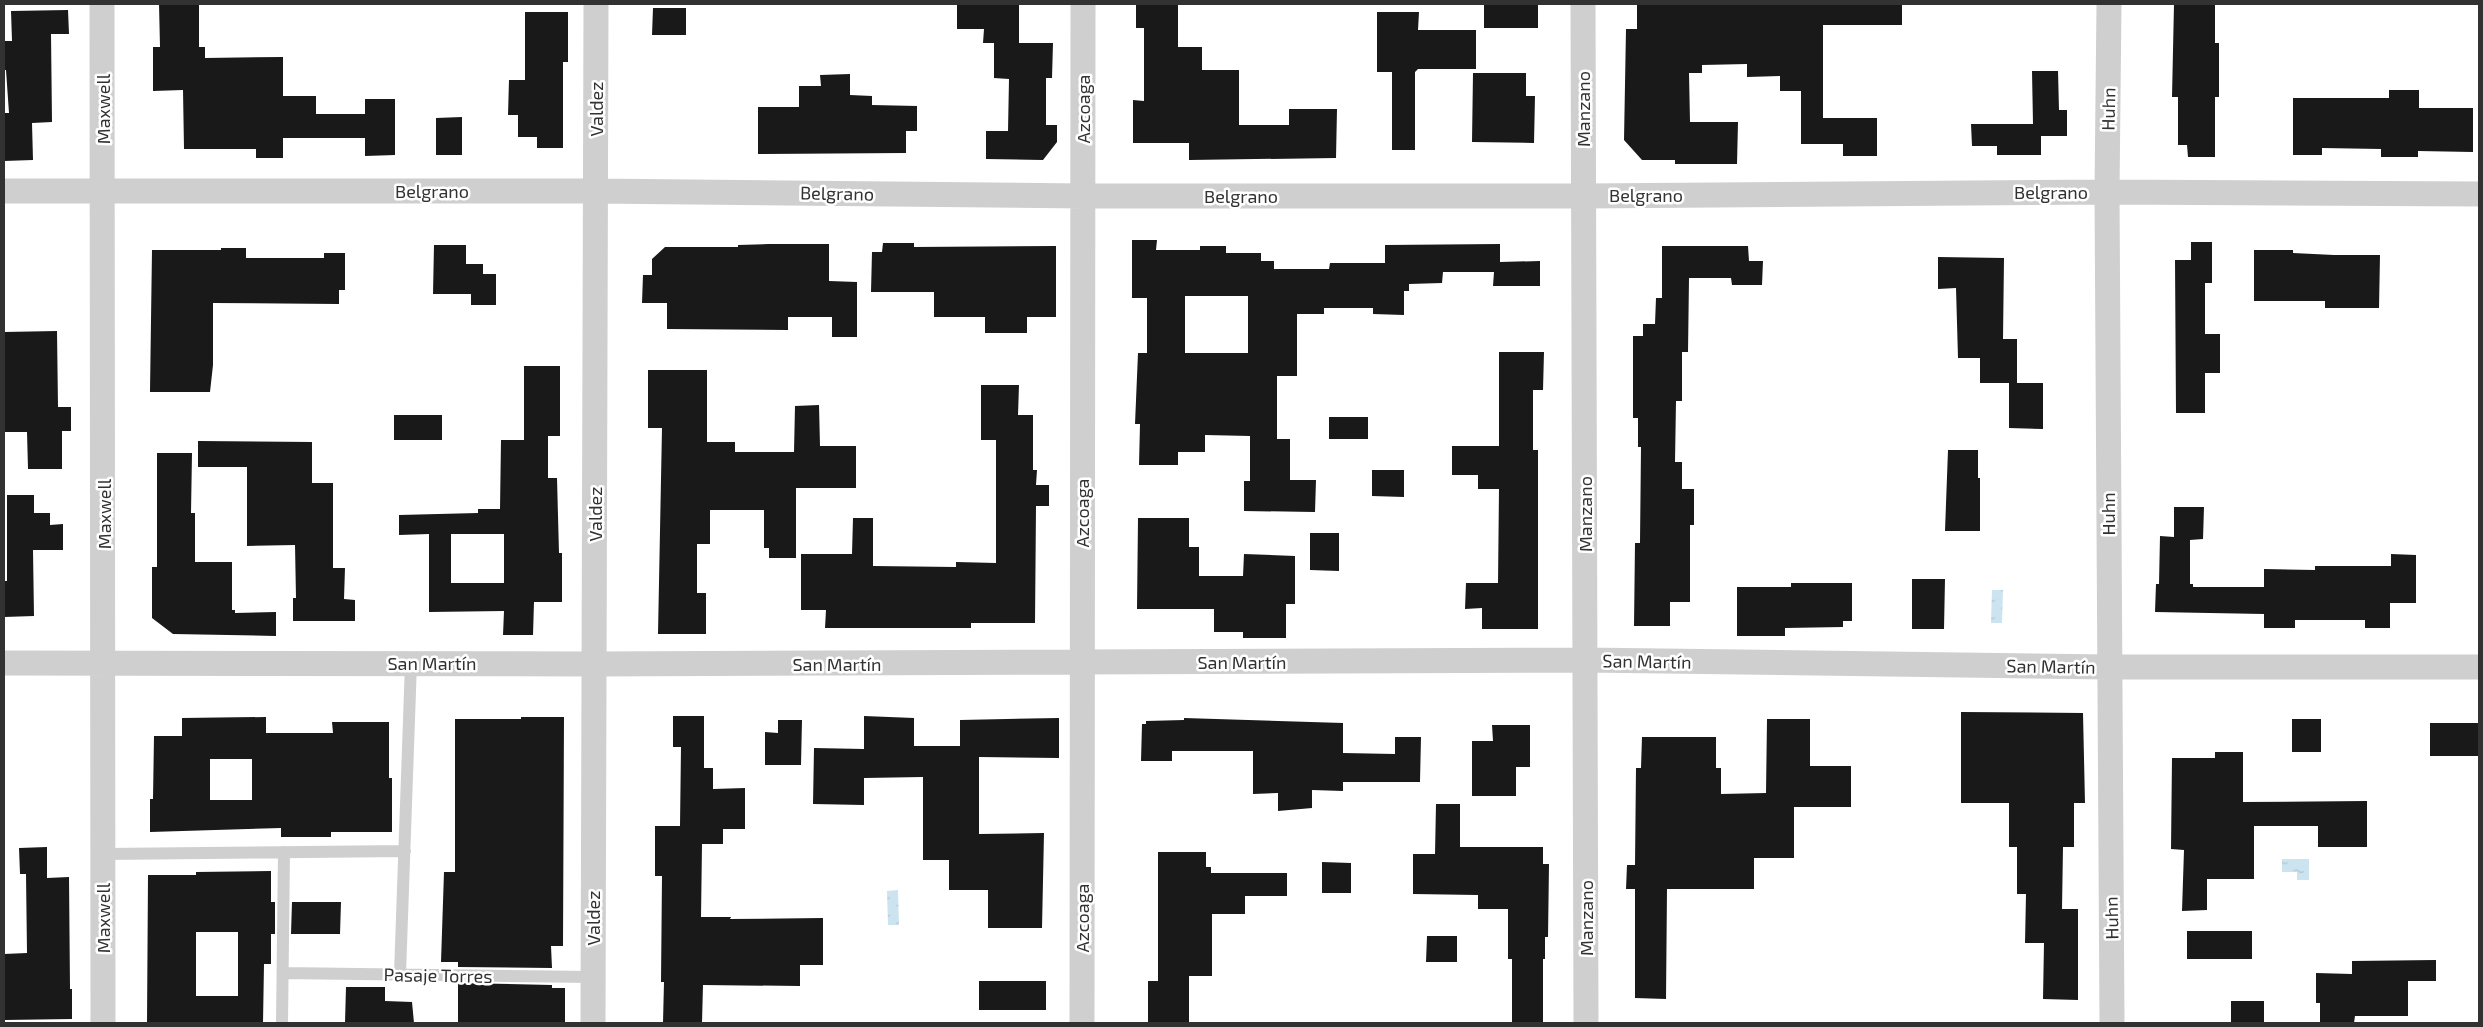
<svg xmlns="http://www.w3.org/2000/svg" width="2483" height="1027" font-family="'Exo 2',sans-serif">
	<defs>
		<pattern id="water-ripples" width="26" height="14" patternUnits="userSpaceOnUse" patternTransform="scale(1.25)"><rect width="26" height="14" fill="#cce4ef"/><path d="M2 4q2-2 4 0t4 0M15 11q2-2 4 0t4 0" fill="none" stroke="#b0c4cd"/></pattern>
	</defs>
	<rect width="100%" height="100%" fill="#fff"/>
	<path fill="url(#water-ripples)" d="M 1992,590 L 2003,590 L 2002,623 L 1991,623 Z
		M 2282,859 L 2309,859 L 2309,880 L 2297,880 L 2297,872 L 2282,872 Z
		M 898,890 L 899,925 L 888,925 L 887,891 Z"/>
	<path fill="#191919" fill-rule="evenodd" d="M 159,4 L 199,4 L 199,47 L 205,47 L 205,58 L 283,57 L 283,96 L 316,96 L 316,114 L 365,114 L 365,99 L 395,99 L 395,155 L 365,156 L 365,138 L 283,138 L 283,158 L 256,158 L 256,149 L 184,149 L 183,90 L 153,91 L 153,47 L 160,47 Z
		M 957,4 L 1019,4 L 1019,43 L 1053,43 L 1052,78 L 1046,78 L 1046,125 L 1057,125 L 1057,142 L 1043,160 L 986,159 L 986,131 L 1008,131 L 1009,79 L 994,78 L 994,43 L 983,43 L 984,29 L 957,29 Z
		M 1136,4 L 1178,4 L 1178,47 L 1202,47 L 1202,70 L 1239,70 L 1239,125 L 1289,125 L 1289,109 L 1337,109 L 1336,158 L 1189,160 L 1189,143 L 1133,143 L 1133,100 L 1144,101 L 1144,28 L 1136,28 Z
		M 1484,4 L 1538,4 L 1538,28 L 1484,28 Z
		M 1637,4 L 1902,4 L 1902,25 L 1823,25 L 1823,118 L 1877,118 L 1877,156 L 1843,156 L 1843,144 L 1801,144 L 1801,91 L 1780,91 L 1780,76 L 1747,77 L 1747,64 L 1702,65 L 1702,73 L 1689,73 L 1690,122 L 1738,122 L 1737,164 L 1675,164 L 1675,160 L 1642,160 L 1624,140 L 1626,29 L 1637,29 Z
		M 2174,4 L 2215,4 L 2215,43 L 2219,43 L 2219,97 L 2215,97 L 2215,157 L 2188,157 L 2187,145 L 2178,145 L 2178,97 L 2172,97 Z
		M 653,8 L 686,8 L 686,35 L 652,35 Z
		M 68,10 L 69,34 L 51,34 L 52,122 L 32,123 L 33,160 L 4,161 L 4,113 L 9,113 L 6,70 L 4,70 L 4,41 L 12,41 L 11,11 Z
		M 525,12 L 568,12 L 568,62 L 563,62 L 563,148 L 537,148 L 537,137 L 518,137 L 518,115 L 508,115 L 509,80 L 525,80 Z
		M 1377,12 L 1419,12 L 1418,30 L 1476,30 L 1476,69 L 1418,69 L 1415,72 L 1415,150 L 1392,150 L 1392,72 L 1377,72 Z
		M 2032,71 L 2058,71 L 2059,110 L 2067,110 L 2067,136 L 2041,136 L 2041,155 L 1997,155 L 1997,146 L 1972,146 L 1971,124 L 2033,124 Z
		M 1473,73 L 1526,73 L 1526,96 L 1535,96 L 1534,143 L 1472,142 Z
		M 850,74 L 850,95 L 872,96 L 872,105 L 917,106 L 917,131 L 906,131 L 906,153 L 758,154 L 758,107 L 799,107 L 799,86 L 821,86 L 820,75 Z
		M 2389,90 L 2419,90 L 2419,108 L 2473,108 L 2473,152 L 2418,151 L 2418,157 L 2381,157 L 2381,149 L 2322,148 L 2322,155 L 2293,155 L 2293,98 L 2389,98 Z
		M 462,117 L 462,155 L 436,155 L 436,118 Z
		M 1132,240 L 1157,240 L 1156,250 L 1200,250 L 1200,246 L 1226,246 L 1226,253 L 1261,253 L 1261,261 L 1274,261 L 1274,269 L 1329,269 L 1330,263 L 1385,263 L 1385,245 L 1500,244 L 1500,262 L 1540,261 L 1540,286 L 1493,286 L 1494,272 L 1443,272 L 1442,283 L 1409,284 L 1409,291 L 1404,291 L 1404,315 L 1373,314 L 1373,308 L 1324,308 L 1324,314 L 1297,314 L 1297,376 L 1277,376 L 1277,439 L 1290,439 L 1290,480 L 1316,480 L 1315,512 L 1244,511 L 1244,481 L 1250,481 L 1250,436 L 1205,435 L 1205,452 L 1178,452 L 1178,465 L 1139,465 L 1140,424 L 1135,424 L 1138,353 L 1147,353 L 1147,298 L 1132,298 ZM 1185,296 L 1248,296 L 1248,353 L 1185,353 Z
		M 2191,242 L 2212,242 L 2212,283 L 2205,283 L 2205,334 L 2220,334 L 2220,373 L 2205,373 L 2205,413 L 2176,413 L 2175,260 L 2191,260 Z
		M 883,243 L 914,243 L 914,247 L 1056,246 L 1056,317 L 1027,317 L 1027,333 L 985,333 L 985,317 L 934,317 L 934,292 L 871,292 L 872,252 L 882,252 Z
		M 769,244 L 829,244 L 829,281 L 857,282 L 857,337 L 832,337 L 832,317 L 788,317 L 788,330 L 667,329 L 667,303 L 642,303 L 643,275 L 652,275 L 652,259 L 665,247 L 738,247 L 738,245 Z
		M 434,245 L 466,245 L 466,264 L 483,264 L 483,274 L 496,274 L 496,305 L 471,305 L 471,294 L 433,294 Z
		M 1662,246 L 1748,246 L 1749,261 L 1763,261 L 1762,285 L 1732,285 L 1731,278 L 1689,278 L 1688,352 L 1682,352 L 1682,401 L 1676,401 L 1675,462 L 1682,462 L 1682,489 L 1694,489 L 1694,525 L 1690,525 L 1690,602 L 1670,602 L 1670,626 L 1634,626 L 1635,543 L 1640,543 L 1641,447 L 1638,447 L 1638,418 L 1633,418 L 1633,336 L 1643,336 L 1643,324 L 1655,324 L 1656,298 L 1662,298 Z
		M 221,248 L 246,248 L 246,258 L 324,258 L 324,253 L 345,253 L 345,290 L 339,290 L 339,304 L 213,303 L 213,365 L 210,392 L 150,392 L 152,250 L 221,250 Z
		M 2254,250 L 2293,250 L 2293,253 L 2334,255 L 2380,255 L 2379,308 L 2325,308 L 2325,301 L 2254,301 Z
		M 1938,257 L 2004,258 L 2003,339 L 2017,339 L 2017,383 L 1980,383 L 1980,358 L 1958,358 L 1956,288 L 1938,289 Z
		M 57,331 L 58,407 L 71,407 L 71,431 L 62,431 L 62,469 L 28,469 L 27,432 L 4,432 L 4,332 Z
		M 1499,352 L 1544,352 L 1543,390 L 1533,390 L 1533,450 L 1538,450 L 1538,629 L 1482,629 L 1482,608 L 1465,609 L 1466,583 L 1498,583 L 1499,489 L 1478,489 L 1478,475 L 1452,475 L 1452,446 L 1499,446 Z
		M 524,366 L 560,366 L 560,436 L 548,436 L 548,478 L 557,478 L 559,553 L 562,553 L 562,602 L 534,602 L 533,635 L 503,635 L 504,611 L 429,612 L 429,534 L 399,535 L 399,515 L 478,513 L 478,509 L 500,509 L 501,440 L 524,440 ZM 451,534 L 504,534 L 504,583 L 451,583 Z
		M 648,370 L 707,370 L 707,442 L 735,442 L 735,452 L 794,452 L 795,406 L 819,405 L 820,446 L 856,446 L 856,488 L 796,488 L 796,558 L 769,558 L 769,548 L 764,548 L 764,510 L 710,510 L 710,544 L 697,544 L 697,593 L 706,593 L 706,634 L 658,634 L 662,428 L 648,428 Z
		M 2009,383 L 2043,383 L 2043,429 L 2009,428 Z
		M 981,385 L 1019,385 L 1018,415 L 1033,415 L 1033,470 L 1037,470 L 1036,485 L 1049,485 L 1049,506 L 1036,506 L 1035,623 L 971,623 L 971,628 L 825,628 L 826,610 L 801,610 L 801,554 L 852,554 L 853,518 L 873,518 L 873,566 L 956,567 L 956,562 L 996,563 L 996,440 L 981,440 Z
		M 394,415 L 442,415 L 442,440 L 394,440 Z
		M 1329,417 L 1368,417 L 1368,439 L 1329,439 Z
		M 198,441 L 312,442 L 312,483 L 333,483 L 333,568 L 345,568 L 344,599 L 355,600 L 355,621 L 293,621 L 293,598 L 296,598 L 295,545 L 247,546 L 247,467 L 198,467 Z
		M 1948,450 L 1978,450 L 1978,478 L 1980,478 L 1980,531 L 1945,531 Z
		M 157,453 L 192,453 L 191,513 L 195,513 L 195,562 L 232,562 L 232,610 L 235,610 L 235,613 L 276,612 L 276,636 L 173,634 L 152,618 L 152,567 L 157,567 Z
		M 1372,470 L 1404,470 L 1404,497 L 1372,496 Z
		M 7,495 L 34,495 L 34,513 L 50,513 L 50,525 L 63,524 L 63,550 L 33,550 L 34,616 L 4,617 L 4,581 L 7,581 Z
		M 2174,507 L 2204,507 L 2203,539 L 2190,540 L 2190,584 L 2193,584 L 2193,587 L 2264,587 L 2264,569 L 2315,570 L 2315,566 L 2391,566 L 2391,554 L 2416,555 L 2416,603 L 2390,603 L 2390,628 L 2365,628 L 2365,620 L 2295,620 L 2295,628 L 2264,628 L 2264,614 L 2155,612 L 2156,584 L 2159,584 L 2160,536 L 2174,537 Z
		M 1138,518 L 1189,518 L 1189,547 L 1199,547 L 1199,576 L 1243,576 L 1244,554 L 1295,556 L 1295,604 L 1286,604 L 1286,638 L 1243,638 L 1243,632 L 1214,632 L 1214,609 L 1137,609 Z
		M 1310,533 L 1339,533 L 1339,571 L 1310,570 Z
		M 1912,579 L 1945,579 L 1944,629 L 1912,629 Z
		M 1791,583 L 1852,583 L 1852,621 L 1843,621 L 1843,627 L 1785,628 L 1785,636 L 1737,636 L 1737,587 L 1791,587 Z
		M 1961,712 L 2083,713 L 2085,803 L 2074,803 L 2074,847 L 2063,847 L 2062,909 L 2078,909 L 2078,1000 L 2043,999 L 2044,943 L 2025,943 L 2026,894 L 2017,894 L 2017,847 L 2009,847 L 2009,803 L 1961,803 Z
		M 673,716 L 704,716 L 704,768 L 713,768 L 713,789 L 745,788 L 745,829 L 723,829 L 723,844 L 702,844 L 701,917 L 731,917 L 730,919 L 823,918 L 823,965 L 800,965 L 800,986 L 703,985 L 702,1023 L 663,1023 L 664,982 L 661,982 L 662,876 L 655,876 L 655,826 L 680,826 L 681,747 L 673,747 Z
		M 864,716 L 914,718 L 914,746 L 960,746 L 960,720 L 1059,718 L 1059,758 L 979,757 L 979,834 L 1044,833 L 1042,928 L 988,928 L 988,890 L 949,890 L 949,860 L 923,860 L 923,777 L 864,778 L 864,805 L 813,804 L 814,748 L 864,749 Z
		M 266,717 L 266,733 L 333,733 L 332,722 L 389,722 L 389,778 L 392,778 L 392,832 L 331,832 L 331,837 L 281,837 L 281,828 L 150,832 L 150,799 L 153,799 L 154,736 L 182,736 L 182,718 ZM 210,759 L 252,759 L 252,800 L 210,800 Z
		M 521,717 L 564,717 L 563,946 L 551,946 L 552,968 L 458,967 L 458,962 L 441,962 L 444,872 L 455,872 L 455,719 L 521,719 Z
		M 1184,718 L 1343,723 L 1343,753 L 1395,754 L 1395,737 L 1421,737 L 1420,782 L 1343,782 L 1343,791 L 1312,790 L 1312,808 L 1278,811 L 1278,793 L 1253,794 L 1253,751 L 1172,751 L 1172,761 L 1141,761 L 1142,724 L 1146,724 L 1146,721 L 1184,720 Z
		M 1767,719 L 1810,719 L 1810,766 L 1851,766 L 1851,807 L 1794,807 L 1794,858 L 1754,858 L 1754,889 L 1667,889 L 1666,999 L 1635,998 L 1635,889 L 1626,889 L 1627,865 L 1635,865 L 1636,768 L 1641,768 L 1642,737 L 1716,737 L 1716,768 L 1721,768 L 1721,794 L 1766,793 Z
		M 2292,719 L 2321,719 L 2321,752 L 2292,752 Z
		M 778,720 L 802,720 L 801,765 L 765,765 L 765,732 L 778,733 Z
		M 2430,723 L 2479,723 L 2479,756 L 2430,756 Z
		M 1492,725 L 1530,725 L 1530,767 L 1516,767 L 1516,796 L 1472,796 L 1472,741 L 1493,741 Z
		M 2215,752 L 2243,752 L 2243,802 L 2367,801 L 2367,847 L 2318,847 L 2318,826 L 2254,826 L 2254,879 L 2207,879 L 2207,910 L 2182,911 L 2184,850 L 2171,849 L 2172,758 L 2215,758 Z
		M 1436,804 L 1460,804 L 1460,847 L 1543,847 L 1543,864 L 1549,864 L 1548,937 L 1545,937 L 1545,959 L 1543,959 L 1543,1023 L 1512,1023 L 1512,959 L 1508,959 L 1508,909 L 1478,909 L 1478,895 L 1413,894 L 1413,854 L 1435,854 Z
		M 47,847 L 47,878 L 69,877 L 70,989 L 72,989 L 72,1019 L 4,1020 L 4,954 L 27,953 L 26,874 L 20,874 L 19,848 Z
		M 1158,852 L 1206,852 L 1206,867 L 1211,867 L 1211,873 L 1287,873 L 1287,896 L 1245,896 L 1245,914 L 1212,914 L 1212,976 L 1189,976 L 1189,1022 L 1148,1022 L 1148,981 L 1158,981 Z
		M 1322,862 L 1351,863 L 1351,893 L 1322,893 Z
		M 271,871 L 271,902 L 275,902 L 275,934 L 271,934 L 271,964 L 264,964 L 263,1023 L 147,1023 L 148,875 L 196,875 L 196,872 ZM 196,932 L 238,932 L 238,996 L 196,996 Z
		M 292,902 L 341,902 L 340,934 L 291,934 Z
		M 2187,931 L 2252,931 L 2252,959 L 2187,959 Z
		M 1427,936 L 1457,936 L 1457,962 L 1426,962 Z
		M 2436,960 L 2436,981 L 2408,981 L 2408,1016 L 2355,1016 L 2354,1023 L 2320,1023 L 2320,1003 L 2316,1003 L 2316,973 L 2352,974 L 2352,961 Z
		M 979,981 L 1046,981 L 1046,1010 L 979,1010 Z
		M 458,983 L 552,985 L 552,988 L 565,988 L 565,1023 L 458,1023 Z
		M 346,987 L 385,987 L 385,1001 L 412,1002 L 414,1023 L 345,1023 Z
		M 2231,1001 L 2264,1001 L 2264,1023 L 2231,1023 Z"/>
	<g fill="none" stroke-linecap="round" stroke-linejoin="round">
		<path stroke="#cfcfcf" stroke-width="12" d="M 103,854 L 405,851
			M 283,973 L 592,977
			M 400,974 L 411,663
			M 282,1023 L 284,852"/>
		<path stroke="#cfcfcf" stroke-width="25" d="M 102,4 L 103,1023
			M 1583,4 L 1586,1023
			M 2109,4 L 2107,192 L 2112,1023
			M 4,191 L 596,191 L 1083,196 L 1584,196 L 2107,192 L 2479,194
			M 4,663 L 595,664 L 1585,660 L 2109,667 L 2479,667
			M 593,1023 L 596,4
			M 1082,1023 L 1083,4"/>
	</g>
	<g text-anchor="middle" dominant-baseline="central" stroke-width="5" stroke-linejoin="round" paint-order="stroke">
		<g font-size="18" fill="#323232" stroke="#fff">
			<text transform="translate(103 109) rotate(-90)">Maxwell</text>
			<text transform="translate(596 109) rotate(-90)">Valdez</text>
			<text transform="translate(1083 109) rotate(-90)">Azcoaga</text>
			<text transform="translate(1583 109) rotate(-90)">Manzano</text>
			<text transform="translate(2108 109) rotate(-89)">Huhn</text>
			<text x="432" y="191">Belgrano</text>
			<text x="2051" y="192">Belgrano</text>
			<text transform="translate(837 193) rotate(1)">Belgrano</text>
			<text x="1646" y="195">Belgrano</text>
			<text x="1241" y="196">Belgrano</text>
			<text transform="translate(1082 513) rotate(-90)">Azcoaga</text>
			<text transform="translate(104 514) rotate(-90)">Maxwell</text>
			<text transform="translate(595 514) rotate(-90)">Valdez</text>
			<text transform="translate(1585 514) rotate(-90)">Manzano</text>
			<text transform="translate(2108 514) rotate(-90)">Huhn</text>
			<text transform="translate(1647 661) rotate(1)">San Martín</text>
			<text x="1242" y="662">San Martín</text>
			<text x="432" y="663">San Martín</text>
			<text x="837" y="664">San Martín</text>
			<text transform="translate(2051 666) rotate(1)">San Martín</text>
			<text transform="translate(103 918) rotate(-90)">Maxwell</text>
			<text transform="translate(593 918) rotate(-90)">Valdez</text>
			<text transform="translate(1082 918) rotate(-90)">Azcoaga</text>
			<text transform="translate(1586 918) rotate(-90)">Manzano</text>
			<text transform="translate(2111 918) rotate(-91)">Huhn</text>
			<text transform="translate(438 975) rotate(1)">Pasaje Torres</text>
		</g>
	</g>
	<rect width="2483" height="1027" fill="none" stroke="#323232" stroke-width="10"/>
</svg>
